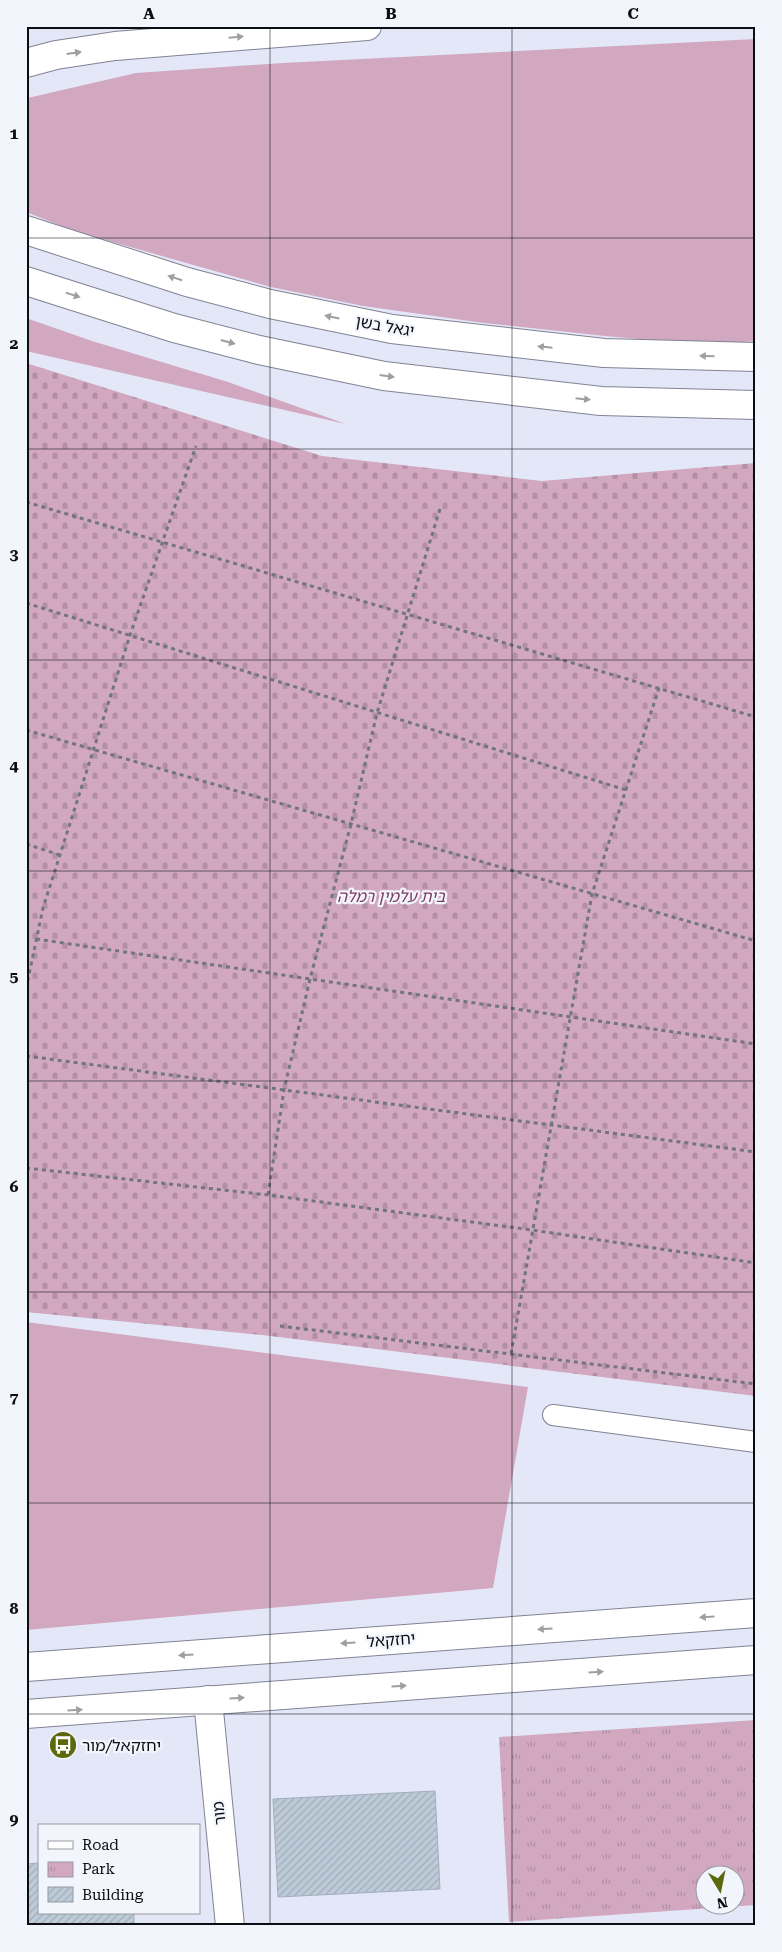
<svg xmlns="http://www.w3.org/2000/svg" width="782" height="1952" font-family="'Roboto Serif','Noto Sans Hebrew',serif">
	<defs>
		<pattern id="cemetery-stones" width="16" height="16" patternUnits="userSpaceOnUse" patternTransform="scale(1.25)"><rect width="16" height="16" fill="#d1a8bf"/><path d="M2 7V4a2 2 0 0 1 4 0v3zM10 15v-3a2 2 0 0 1 4 0v3z" fill="#b28fa3"/></pattern>
		<pattern id="park-tufts" width="24" height="20" patternUnits="userSpaceOnUse" patternTransform="scale(1.25)"><rect width="24" height="20" fill="#d1a8bf"/><path d="M3 7l-1-3M5 7V3M7 7l1-3M15 17l-1-3M17 17v-4M19 17l1-3" fill="none" stroke="#b28fa3"/></pattern>
		<pattern id="building-hatch" width="6" height="6" patternUnits="userSpaceOnUse" patternTransform="scale(1.25)"><rect width="6" height="6" fill="#bdcbd9"/><path d="M-1 1l2-2M0 6l6-6M5 7l2-2" fill="none" stroke="#a1adb9"/></pattern>
	</defs>
	<rect width="100%" height="100%" fill="#e4e7f8"/>
	<path fill="#d1a8bf" d="M 756,39 L 756,341 L 707,345 L 605,336 L 484,323 L 363,306 L 271,287 L 74,231 L 26,212 L 26,98 L 32,97 L 136,73 L 283,63 Z
		M 26,318 L 92,341 L 228,382 L 346,424 L 26,351 Z
		M 26,1322 L 528,1387 L 493,1588 L 26,1630 Z"/>
	<path fill="url(#cemetery-stones)" d="M 26,363 L 322,456 L 542,481 L 756,463 L 756,1396 L 262,1335 L 26,1312 Z"/>
	<path fill="url(#park-tufts)" fill-rule="evenodd" d="M 756,1720 L 756,1905 L 509,1922 L 499,1737 ZM 704,1874 L 734,1874 L 734,1904 L 704,1904 Z"/>
	<path fill="url(#building-hatch)" stroke="#a0aebb" d="M 435,1791 L 440,1889 L 278,1897 L 273,1799 Z
		M 39,1863 L 39,1913 L 134,1913 L 134,1926 L 26,1926 L 26,1864 Z"/>
	<g fill="none" stroke-linecap="round" stroke-linejoin="round">
		<defs>
			<path id="service" d="M 553,1415 L 756,1442"/>
			<path id="minor" d="M 208,1700 L 230,1926"/>
			<path id="tertiary" d="M 26,1667 L 756,1613
				M 26,1714 L 756,1660"/>
			<path id="secondary" d="M 26,230 L 187,282 L 270,304 L 392,329 L 604,353 L 756,357
				M 26,281 L 174,328 L 259,350 L 384,376 L 601,401 L 756,405"/>
			<path id="motorway" d="M 26,63 L 56,55 L 115,46 L 367,26"/>
		</defs>
		<use href="#service" stroke="#818393" stroke-width="22"/>
		<use href="#minor" stroke="#818393" stroke-width="30"/>
		<use href="#tertiary" stroke="#818393" stroke-width="30"/>
		<use href="#secondary" stroke="#818393" stroke-width="30"/>
		<use href="#motorway" stroke="#818393" stroke-width="30"/>
		<path stroke="#72747f" stroke-width="3" stroke-dasharray="4 4" stroke-linecap="butt" d="M 26,502 L 756,717
			M 440,509 L 377,713 L 351,824 L 310,979 L 284,1090 L 268,1195 L 532,1230 L 756,1263
			M 26,603 L 626,790
			M 26,730 L 756,941
			M 26,844 L 60,855
			M 36,939 L 756,1044
			M 26,989 L 43,908 L 130,635 L 196,446
			M 26,1056 L 756,1152
			M 26,1168 L 268,1195
			M 280,1326 L 756,1384
			M 511,1354 L 592,894 L 659,688"/>
		<use href="#service" stroke="#fff" stroke-width="20"/>
		<use href="#minor" stroke="#fff" stroke-width="28"/>
		<use href="#tertiary" stroke="#fff" stroke-width="28"/>
		<use href="#secondary" stroke="#fff" stroke-width="28"/>
		<use href="#motorway" stroke="#fff" stroke-width="28"/>
	</g>
	<defs><path id="oneway-solid" d="M-6-.8H1V-3.2L6.5 0L1 3.2V.8H-6Z" transform="scale(1.25)"/></defs>
	<g fill="#9e9fa1">
		<use href="#oneway-solid" transform="translate(236 37) rotate(-5)"/>
		<use href="#oneway-solid" transform="translate(74 53) rotate(-8)"/>
		<use href="#oneway-solid" transform="translate(175 278) rotate(-162)"/>
		<use href="#oneway-solid" transform="translate(73 295) rotate(18)"/>
		<use href="#oneway-solid" transform="translate(332 317) rotate(-168)"/>
		<use href="#oneway-solid" transform="translate(228 342) rotate(15)"/>
		<use href="#oneway-solid" transform="translate(545 347) rotate(-174)"/>
		<use href="#oneway-solid" transform="translate(707 356) rotate(-178)"/>
		<use href="#oneway-solid" transform="translate(387 376) rotate(8)"/>
		<use href="#oneway-solid" transform="translate(583 399) rotate(6)"/>
		<use href="#oneway-solid" transform="translate(707 1617) rotate(176)"/>
		<use href="#oneway-solid" transform="translate(545 1629) rotate(176)"/>
		<use href="#oneway-solid" transform="translate(348 1643) rotate(176)"/>
		<use href="#oneway-solid" transform="translate(186 1655) rotate(176)"/>
		<use href="#oneway-solid" transform="translate(596 1672) rotate(-4)"/>
		<use href="#oneway-solid" transform="translate(399 1686) rotate(-4)"/>
		<use href="#oneway-solid" transform="translate(237 1698) rotate(-4)"/>
		<use href="#oneway-solid" transform="translate(75 1710) rotate(-4)"/>
	</g>
	<path fill="none" stroke="#0d0e13" stroke-width="1" stroke-opacity="0.55" d="M 270,26 L 270,1926M 512,26 L 512,1926M 26,238 L 756,238M 26,449 L 756,449M 26,660 L 756,660M 26,871 L 756,871M 26,1081 L 756,1081M 26,1292 L 756,1292M 26,1503 L 756,1503M 26,1714 L 756,1714"/>
	<defs>
		<symbol id="bus-disc" viewBox="-11 -11 22 22"><circle r="9.5" fill="#5d680c" stroke="#f3f5fc"/><path d="M-5-6H5V4H4V6H2V4H-2V6H-4V4H-5ZM-3.5-4V0h7V-4ZM-3.5 1.2v1.5H-2V1.2ZM2 1.2v1.5H3.5V1.2Z" fill="#fff"/></symbol>
	</defs>
	<g fill-rule="evenodd">
		<use href="#bus-disc" x="47" y="1729" width="32" height="32"/>
	</g>
	<g text-anchor="middle" dominant-baseline="central" stroke-width="4.5" stroke-linejoin="round" paint-order="stroke">
		<g font-size="16" fill="#0d0e13" stroke="#f3f5fc">
			<text transform="translate(385 326) rotate(10)">יגאל בשן</text>
			<text transform="translate(391 1640) rotate(-4)">יחזקאל</text>
			<text transform="translate(219 1813) rotate(-96)">מור</text>
		</g>
		<g font-size="16" font-style="italic" fill="#7e3b65" stroke="#f3f5fc">
			<text x="391" y="896">בית עלמין רמלה</text>
		</g>
		<g font-size="16" fill="#0d0e13" stroke="#f3f5fc" text-anchor="start">
			<text x="82" y="1745">יחזקאל/מור</text>
		</g>
	</g>
	<rect width="782" height="1952" fill="none" stroke="#f3f5fc" stroke-width="55"/>
	<rect x="38" y="1824" width="162" height="90" fill="#f3f5fc" stroke="#97999f"/>
	<rect x="48" y="1841" width="25" height="8" fill="#ffffff" stroke="#97999f"/>
	<text x="82" y="1850" font-size="15" fill="#0d0e13">Road</text>
	<rect x="48" y="1862" width="25" height="15" fill="url(#park-tufts)" stroke="#97999f"/>
	<text x="82" y="1874" font-size="15" fill="#0d0e13">Park</text>
	<rect x="48" y="1887" width="25" height="15" fill="url(#building-hatch)" stroke="#97999f"/>
	<text x="82" y="1900" font-size="15" fill="#0d0e13">Building</text>
	<g transform="translate(720 1890) rotate(170)"><circle r="24" fill="#f3f5fc" stroke="#97999f"/>
	<path d="M0-4L9 19L0 12L-9 19Z" fill="#5d680c"/>
	<text y="-8" font-size="14" font-weight="bold" text-anchor="middle" fill="#0d0e13">N</text>
	</g>
	<rect x="28" y="28" width="726" height="1896" fill="none" stroke="#0d0e13" stroke-width="2"/>
	<g font-size="16" text-anchor="middle" font-weight="bold" fill="#0d0e13">
		<text x="149" y="19">A</text>
		<text x="391" y="19">B</text>
		<text x="633" y="19">C</text>
		<text x="14" y="139">1</text>
		<text x="14" y="349">2</text>
		<text x="14" y="560">3</text>
		<text x="14" y="771">4</text>
		<text x="14" y="982">5</text>
		<text x="14" y="1192">6</text>
		<text x="14" y="1403">7</text>
		<text x="14" y="1614">8</text>
		<text x="14" y="1825">9</text>
	</g>
</svg>
